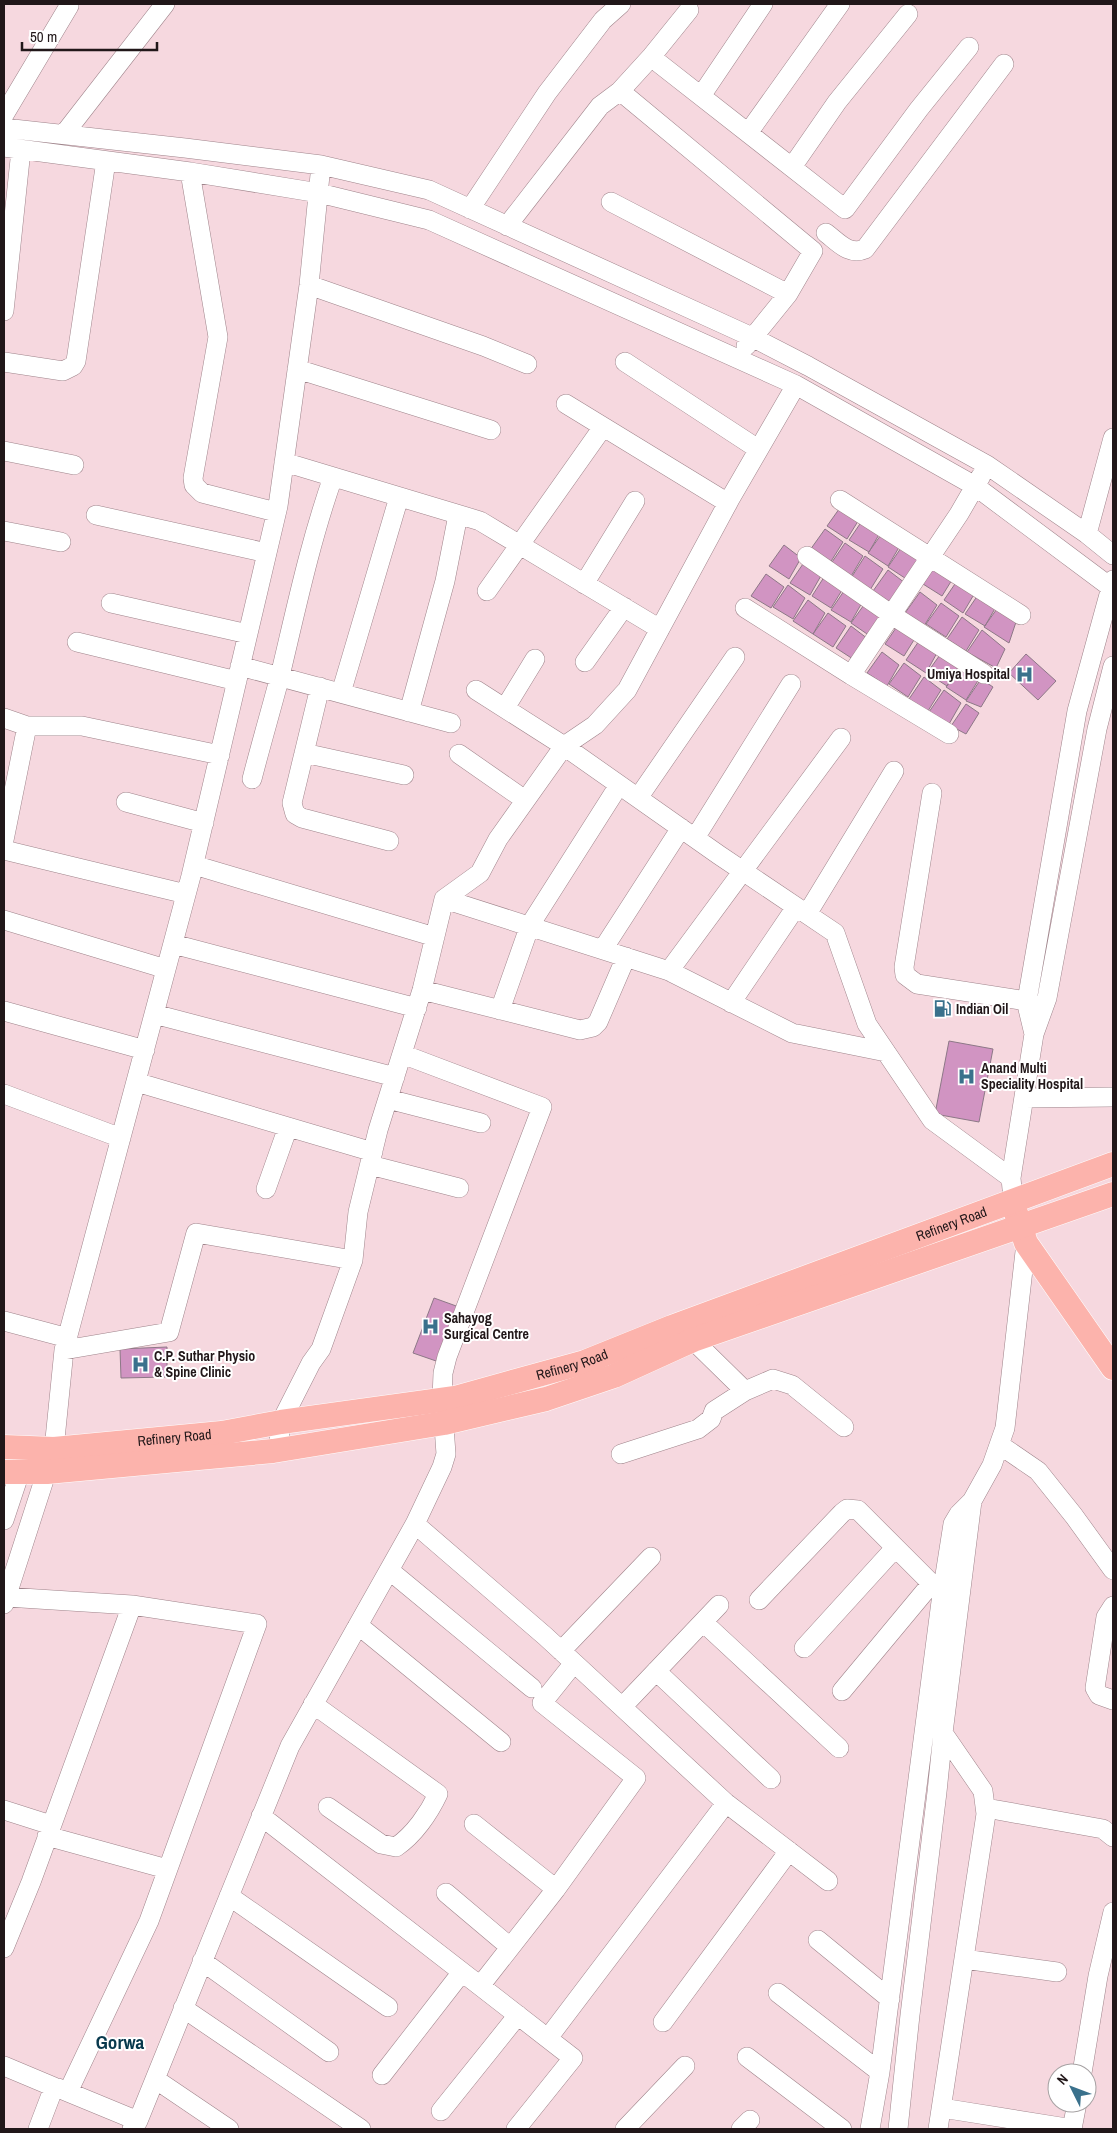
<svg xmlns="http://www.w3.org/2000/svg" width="1117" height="2133" font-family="'Archivo Narrow',sans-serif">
	<rect width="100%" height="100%" fill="#f6d8df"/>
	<path fill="#d194c2" stroke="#8d7887" d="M 842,505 L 860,518 L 847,539 L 827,526 Z
		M 864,518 L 881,531 L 869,552 L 849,540 Z
		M 825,529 L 843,542 L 830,563 L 810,550 Z
		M 883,532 L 901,544 L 888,566 L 868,553 Z
		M 845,543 L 863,556 L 850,578 L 830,565 Z
		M 784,545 L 801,558 L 789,579 L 769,566 Z
		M 903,545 L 920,558 L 908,580 L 888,567 Z
		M 865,556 L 883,569 L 870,590 L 851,578 Z
		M 805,561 L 822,574 L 810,595 L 790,583 Z
		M 938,562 L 955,575 L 942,596 L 923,584 Z
		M 888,570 L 905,583 L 893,604 L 873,591 Z
		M 766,574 L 784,587 L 771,608 L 751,596 Z
		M 826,574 L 844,587 L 831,608 L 812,596 Z
		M 959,578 L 976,591 L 963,613 L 944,600 Z
		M 788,585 L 805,598 L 793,619 L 773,607 Z
		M 846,588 L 863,601 L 851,622 L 831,610 Z
		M 920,592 L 937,605 L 924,626 L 905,613 Z
		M 980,592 L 997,605 L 985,626 L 965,614 Z
		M 808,600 L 825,613 L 813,634 L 793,621 Z
		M 866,602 L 883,615 L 870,636 L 851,623 Z
		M 941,603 L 959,616 L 946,637 L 926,624 Z
		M 999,606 L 1017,619 L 1009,643 L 984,627 Z
		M 828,613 L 846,626 L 833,647 L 813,634 Z
		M 962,617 L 979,630 L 966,651 L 947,639 Z
		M 900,622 L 917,635 L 904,656 L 885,644 Z
		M 851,626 L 868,639 L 856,661 L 836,648 Z
		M 982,630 L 1005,649 L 996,668 L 967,652 Z
		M 921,638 L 938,651 L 926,673 L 906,660 Z
		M 882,652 L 899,665 L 887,686 L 867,673 Z
		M 942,652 L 959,665 L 947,686 L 927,673 Z
		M 1026,654 L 1056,681 L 1038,700 L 1009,673 Z
		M 904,663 L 921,676 L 908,697 L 889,684 Z
		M 962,666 L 979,679 L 966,700 L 946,687 Z
		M 924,677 L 941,690 L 928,711 L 909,699 Z
		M 981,679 L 993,687 L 981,707 L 966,701 Z
		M 944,690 L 961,703 L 949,724 L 929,712 Z
		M 966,704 L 979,713 L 966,734 L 951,726 Z
		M 949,1041 L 993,1049 L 979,1122 L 935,1114 Z
		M 434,1298 L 459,1307 L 439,1362 L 413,1353 Z
		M 167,1347 L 167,1377 L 121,1378 L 120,1349 Z"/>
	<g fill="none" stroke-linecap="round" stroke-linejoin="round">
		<defs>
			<path id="minor" d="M 651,57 L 689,10
				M 701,96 L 763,4
				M 4,115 L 69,6
				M 4,128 L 185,148 L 321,165 L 429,190 L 752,337 L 808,366 L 987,465 L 1087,534 L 1113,555
				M 748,133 L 840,4
				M 64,134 L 165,4
				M 4,147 L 190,172 L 319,193 L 429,220 L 796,385 L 975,486 L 1113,589
				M 792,167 L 837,102 L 908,14
				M 190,172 L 218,337 L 193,478 L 194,485 L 202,493 L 276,512
				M 611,202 L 788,294
				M 470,209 L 547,93 L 603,20 L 621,4
				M 507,226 L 600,106 L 620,91
				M 826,233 C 838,242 849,256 865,249 L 1004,64
				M 309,285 L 483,346 L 527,364
				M 4,311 L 21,150
				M 746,346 L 788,294 L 813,251 L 620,91 L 651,57 L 845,209 L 919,109 L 969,47
				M 4,362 L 63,371 L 73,366 L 76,361 L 106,161
				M 625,362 L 758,449
				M 297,369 L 491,430
				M 566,404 L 728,503
				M 4,451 L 74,465
				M 284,462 L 480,521 L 660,629
				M 840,500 L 1021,615
				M 96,515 L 267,553
				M 4,531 L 61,542
				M 1087,534 L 1113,438
				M 807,556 L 892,615 L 984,674
				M 584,584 L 635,501
				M 487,591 L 603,427
				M 111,603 L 248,634
				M 745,608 L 851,675 L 959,514 L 981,476
				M 77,642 L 237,681
				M 585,662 L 624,607
				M 240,666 L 451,723
				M 851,675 L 949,734
				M 320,687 L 292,803 L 295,814 L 302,818 L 389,841
				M 476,690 L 564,746 L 719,855 L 835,933 L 867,1024 L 932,1120 L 1011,1178
				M 341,693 L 399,497
				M 505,708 L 535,659
				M 409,712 L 445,581 L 458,515
				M 4,718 L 27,726 L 4,840
				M 27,726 L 82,726 L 220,755
				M 304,753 L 404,775
				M 459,754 L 525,800
				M 252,779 C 261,744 271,710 280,676 C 296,609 310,542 333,477
				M 932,793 L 904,967 L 905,975 L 917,984 L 1027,1001
				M 638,798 L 735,657
				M 126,802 L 204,823
				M 695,838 L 791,684
				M 4,850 L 186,894
				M 194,865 L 435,937
				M 444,899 L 669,971 L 792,1033 L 886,1052
				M 807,914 L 894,771
				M 4,920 L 166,969
				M 173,944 L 417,1008
				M 603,949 L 681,828
				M 669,971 L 841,738
				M 422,990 L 580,1030 L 593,1027 L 598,1022 L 626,957
				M 731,1003 L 796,907
				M 500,1010 L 530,925 L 619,785
				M 4,1011 L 145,1050
				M 154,1014 L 395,1077
				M 1034,1034 L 1028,1009 L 1028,995 L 1077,711 L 1113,580
				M 136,1082 L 373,1152
				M 4,1094 L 121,1138
				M 1025,1098 L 1113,1097
				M 388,1099 L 481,1123
				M 370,1165 L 459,1188
				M 266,1189 L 288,1127
				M 1012,1189 L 1011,1178 L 1034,1034 L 1047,998 L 1097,729 L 1113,666
				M 4,1321 L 68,1338
				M 693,1340 L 745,1391 L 773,1379 L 792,1385 L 844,1427
				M 64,1350 L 169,1332 L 196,1233 L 353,1260
				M 1000,1445 L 1038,1471 L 1074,1516 L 1113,1570
				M 278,1451 L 281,1422 L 311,1363 L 321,1349 L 353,1260 L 358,1212 L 378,1130 L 422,990 L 444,899 L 480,873 L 498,839 L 564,746 L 595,725 L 627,690 L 730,499 L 796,385
				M 621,1454 L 698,1429 L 711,1419 L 714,1411 L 745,1391
				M 4,1520 L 24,1460
				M 415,1524 L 545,1636 L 726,1803 L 828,1881
				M 389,1570 L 532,1688
				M 759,1600 L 842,1513 L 847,1509 L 858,1510 L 942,1594
				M 4,1604 L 54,1449 L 64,1350 L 191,876 L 278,506 L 309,285 L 321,165
				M 1113,1606 L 1106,1617 L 1095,1688 L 1099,1695 L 1113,1700
				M 703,1622 L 839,1748
				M 358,1625 L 501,1742
				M 804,1648 L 895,1548
				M 561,1651 L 651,1557
				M 656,1671 L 771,1779
				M 842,1691 L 931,1584
				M 313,1704 L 438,1794 C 429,1813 414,1835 396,1847 L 381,1844 L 328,1807
				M 622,1707 L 719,1605
				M 986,1808 L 1103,1829 L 1113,1837
				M 4,1810 L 51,1825
				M 261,1816 L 573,2058 L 516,2129
				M 474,1824 L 556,1889
				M 47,1836 L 167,1869
				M 446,1893 L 510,1947
				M 229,1896 L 388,2007
				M 818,1940 L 890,1999
				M 4,1948 L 31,1882 L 132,1605 L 6,1597
				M 964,1959 L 1057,1972
				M 202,1961 L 329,2052
				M 480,1986 L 556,1889 L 636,1778 L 542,1703 L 574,1663
				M 778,1993 L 880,2072
				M 183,2008 L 361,2129
				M 663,2022 L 789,1851
				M 548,2038 L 726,1803
				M 747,2057 L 842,2129
				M 4,2066 L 54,2087 L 38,2129
				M 1082,2073 L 1098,1976 L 1113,1912
				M 382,2075 L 462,1972
				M 155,2079 L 229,2129
				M 58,2088 L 138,2121
				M 68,2092 L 149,1921 L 257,1624 L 132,1605
				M 942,2108 L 1073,2129
				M 441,2111 L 518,2015
				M 132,2129 L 138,2121 L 290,1746 L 415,1524 L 442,1467 L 446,1454 L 442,1399 L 443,1373 L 447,1357 L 542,1107 L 402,1054
				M 625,2129 L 685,2066
				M 741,2129 L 750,2120
				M 870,2129 L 880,2072 L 942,1594 L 953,1524 L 959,1514 L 972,1501 L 992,1465 L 1005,1428 L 1026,1243
				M 898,2129 L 910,2015 L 937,1792 L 943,1733 L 972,1501
				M 938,2129 L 986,1814 L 983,1791 L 943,1733
				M 1072,2129 L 1077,2103"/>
			<g id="major">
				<path d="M 1016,1213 L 1026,1243 L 1113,1368"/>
				<path id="s1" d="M 4,1447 L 54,1449 L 222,1433 L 281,1422 L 455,1398 L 585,1362 L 672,1327 L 1113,1164"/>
				<path d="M 4,1472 L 47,1472 L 273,1451 L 444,1423 L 546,1399 L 614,1376 L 693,1340 L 1113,1194"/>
			</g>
		</defs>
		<use href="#minor" stroke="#9f848b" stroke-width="20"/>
		<use href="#major" stroke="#fff" stroke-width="25"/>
		<use href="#minor" stroke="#fff" stroke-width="19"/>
		<use href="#major" stroke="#fcb3ac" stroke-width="24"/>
	</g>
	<defs>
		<symbol id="hospital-bare" viewBox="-9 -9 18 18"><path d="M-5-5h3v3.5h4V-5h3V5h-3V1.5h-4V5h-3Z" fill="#3a718c" stroke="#fff" stroke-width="2.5" paint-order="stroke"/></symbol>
		<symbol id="fuel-bare" viewBox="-9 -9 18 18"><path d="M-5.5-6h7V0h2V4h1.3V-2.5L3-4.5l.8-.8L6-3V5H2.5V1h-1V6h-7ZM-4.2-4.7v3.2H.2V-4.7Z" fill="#3a718c" stroke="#fff" stroke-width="2.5" paint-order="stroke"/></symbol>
	</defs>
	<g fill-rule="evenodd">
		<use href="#hospital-bare" x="1012" y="662" width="25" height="25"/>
		<use href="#fuel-bare" x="930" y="996" width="25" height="25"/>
		<use href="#hospital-bare" x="954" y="1064" width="25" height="25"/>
		<use href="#hospital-bare" x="418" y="1314" width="25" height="25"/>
		<use href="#hospital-bare" x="128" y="1352" width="25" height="25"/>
	</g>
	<g text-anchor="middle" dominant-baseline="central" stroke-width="4" stroke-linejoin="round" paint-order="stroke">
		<g font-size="14" font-weight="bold" fill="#211719" stroke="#fff" text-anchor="start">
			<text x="1010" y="674" text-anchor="end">Umiya Hospital</text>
			<text x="956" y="1009">Indian Oil</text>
			<text x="981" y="1068">Anand Multi<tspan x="981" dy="16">Speciality Hospital</tspan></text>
			<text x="444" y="1318">Sahayog<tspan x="444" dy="16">Surgical Centre</tspan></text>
			<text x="154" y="1356">C.P. Suthar Physio<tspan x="154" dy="16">&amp; Spine Clinic</tspan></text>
		</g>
		<g font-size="14" fill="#211719" stroke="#fff">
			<text stroke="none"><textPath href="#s1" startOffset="981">Refinery Road</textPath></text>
			<text stroke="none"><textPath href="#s1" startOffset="576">Refinery Road</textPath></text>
			<text stroke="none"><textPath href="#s1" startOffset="171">Refinery Road</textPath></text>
		</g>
		<g font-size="19" font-weight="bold" fill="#08394d" stroke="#fff">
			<text x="120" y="2042">Gorwa</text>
		</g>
	</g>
	<rect width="1117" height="2133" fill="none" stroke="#211719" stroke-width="10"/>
	<g transform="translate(1072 2088) rotate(312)"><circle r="24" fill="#ffffff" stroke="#a6a2a3"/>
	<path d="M0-4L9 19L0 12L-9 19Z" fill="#3a718c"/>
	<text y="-8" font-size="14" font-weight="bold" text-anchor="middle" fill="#211719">N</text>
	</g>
	<path d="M22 42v8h135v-8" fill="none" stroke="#211719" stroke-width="2.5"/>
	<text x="30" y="42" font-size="15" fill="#211719" stroke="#ffffff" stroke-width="4" paint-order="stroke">50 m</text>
</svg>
